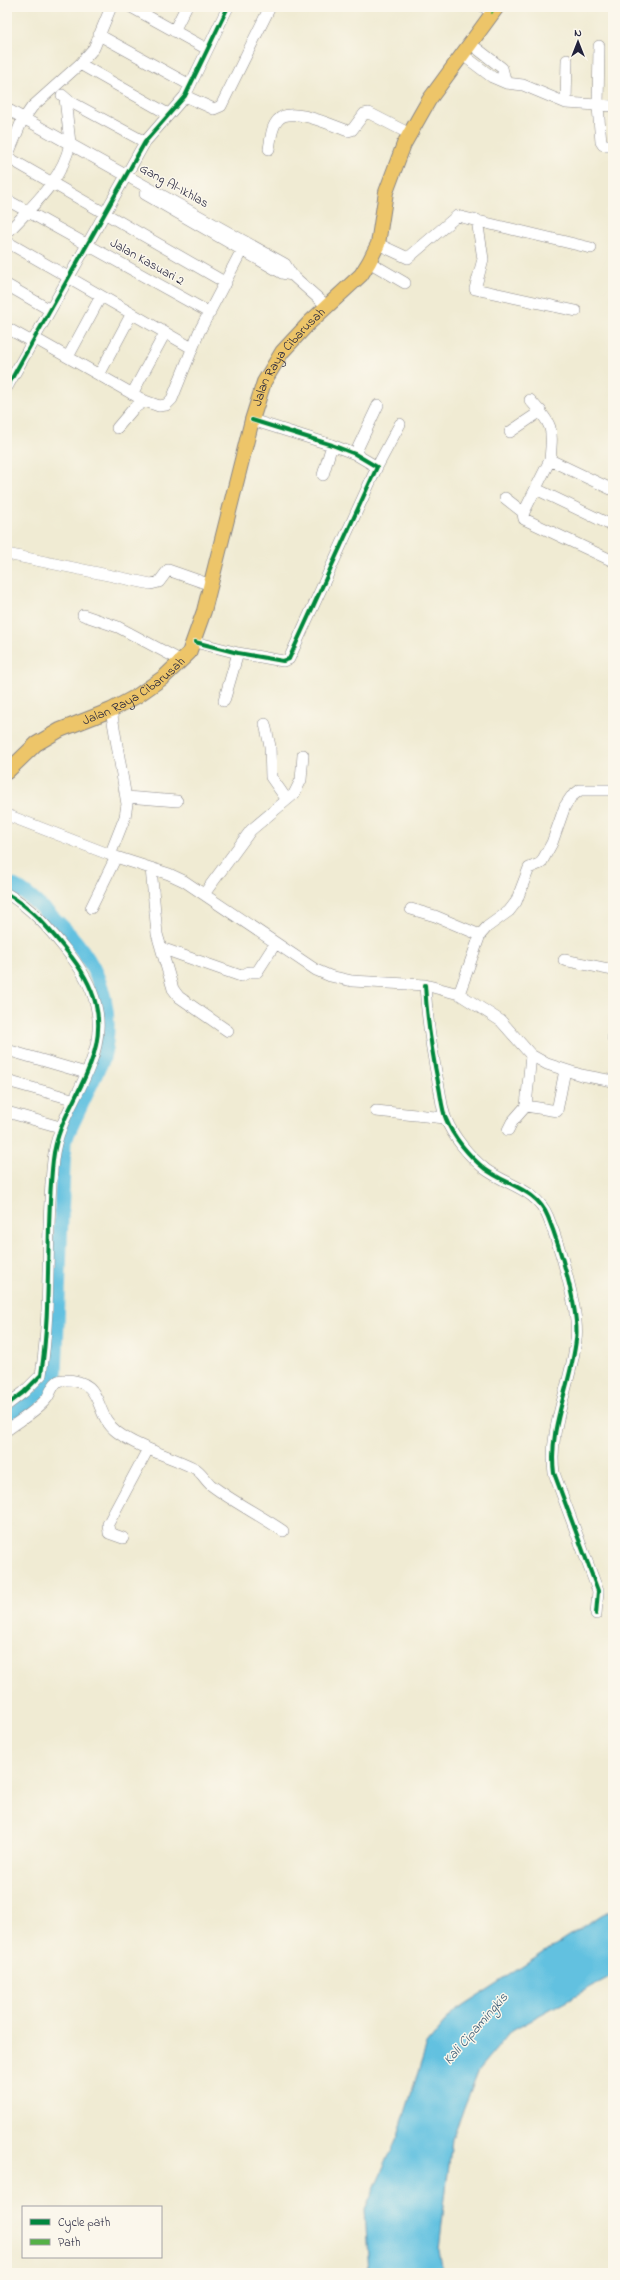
<svg xmlns="http://www.w3.org/2000/svg" width="620" height="2280" font-family="'Indie Flower',sans-serif">
	<rect width="100%" height="100%" fill="#fbf7ec"/>
	<filter id="ink" filterUnits="userSpaceOnUse"><feTurbulence type="fractalNoise" baseFrequency=".025" numOctaves="2"/><feDisplacementMap in="SourceGraphic" scale="8" xChannelSelector="R" yChannelSelector="G"/><feConvolveMatrix kernelMatrix="1 2 1 2 8 2 1 2 1" color-interpolation-filters="sRGB"/></filter>
	<filter id="wash" filterUnits="userSpaceOnUse"><feTurbulence type="fractalNoise" baseFrequency=".012" numOctaves="4" result="noise"/><feDisplacementMap in="SourceGraphic" scale="16" xChannelSelector="R" yChannelSelector="G"/><feGaussianBlur stdDeviation="0.9" result="paint"/><feColorMatrix in="noise" values="0 0 0 0 0 0 0 0 0 0 0 0 0 0 0 0 0 1.4 0 .05"/><feComposite in="paint" operator="in"/></filter>
	<g filter="url(#wash)">
		<rect width="100%" height="100%" fill="#f0ebd3"/>
		<path fill="#62c1e0" stroke="#42728e" d="M 613,1910 L 613,1975 L 512,2030 L 479,2070 L 452,2139 L 439,2249 L 443,2273 L 369,2273 L 365,2210 L 398,2135 L 427,2044 L 454,2011 L 603,1914 Z"/>
		<g fill="none" stroke-linecap="round" stroke-linejoin="round">
			<path stroke="#62c1e0" stroke-width="15" d="M 7,883 C 22,889 32,899 44,910 C 90,949 118,996 103,1058 L 64,1141 L 55,1376 L 51,1382 L 7,1421"/>
		</g>
	</g>
	<g filter="url(#ink)">
		<g fill="none" stroke-linecap="round" stroke-linejoin="round">
			<defs>
				<path id="minor" d="M 131,7 L 207,49
					M 484,7 L 493,13
					M 174,31 L 186,7
					M 99,35 L 190,85
					M 471,44 L 502,68 L 506,83
					M 599,46 L 598,107 L 601,142 L 603,145 L 613,145
					M 463,55 L 492,77 L 506,83 L 523,85 L 566,103 L 613,106
					M 80,64 L 168,114
					M 62,95 L 69,101 L 145,142
					M 185,96 L 214,109 L 221,106 L 270,7
					M 566,103 L 567,60
					M 7,109 L 285,264 L 292,275 L 328,307
					M 269,149 C 271,139 271,127 278,120 C 290,105 333,126 348,131 L 352,130 L 364,114 L 369,113 L 410,134
					M 7,157 L 226,283
					M 7,157 L 21,123 L 32,107 L 80,64 L 94,48 L 111,7
					M 145,194 L 282,273 L 292,275
					M 7,200 L 210,313
					M 477,220 L 483,259 L 475,289 L 576,311
					M 7,233 C 31,207 63,180 70,143 L 65,98
					M 7,242 L 192,348
					M 378,244 L 408,258 L 457,216 L 591,248
					M 369,262 L 405,283
					M 7,285 L 50,310
					M 7,328 L 32,342
					M 34,338 L 145,401 L 159,406 L 166,405 L 172,399 L 199,332 L 246,242
					M 68,357 L 101,296
					M 99,375 L 132,313
					M 7,387 L 145,142 L 185,96 L 228,7
					M 132,394 L 165,333
					M 530,400 C 553,426 553,426 550,460 L 613,490
					M 117,428 L 134,408 L 145,401
					M 510,432 L 541,411
					M 355,454 L 378,405
					M 550,460 L 523,514 L 524,519 L 613,561
					M 377,467 L 400,424
					M 323,475 L 332,445
					M 536,489 L 613,526
					M 505,498 L 524,513
					M 7,554 L 151,584 L 159,582 L 168,570 L 211,585
					M 83,615 L 118,627 L 182,661
					M 195,642 L 238,653 L 283,661 L 289,659 L 377,467 L 355,454 L 332,445 L 252,420
					M 224,701 L 238,653
					M 265,724 L 270,746 L 271,777 L 287,800
					M 126,797 L 177,801
					M 7,815 L 116,857 L 169,874 L 184,881 L 316,970 L 330,976 L 352,981 L 425,985 L 459,994 L 501,1021 L 531,1055 L 547,1064 L 581,1075 L 613,1081
					M 110,855 L 125,817 L 127,804 L 111,710
					M 151,868 L 157,934 L 173,989 L 179,997 L 228,1031
					M 7,894 C 31,907 49,929 66,950 C 95,985 108,1020 90,1065 C 78,1098 57,1123 53,1160 C 45,1231 52,1304 41,1375 L 24,1392 L 7,1405
					M 204,894 L 251,830 L 294,794 L 301,780 L 303,755
					M 91,908 L 116,857
					M 411,909 L 435,916 L 480,935
					M 161,948 L 241,976 L 249,972 L 257,972 L 275,944
					M 564,960 L 613,970
					M 425,985 C 427,1019 432,1053 439,1087 C 441,1097 442,1110 446,1119 C 453,1137 470,1157 485,1169 C 506,1185 537,1189 548,1217 C 559,1244 580,1312 576,1340 C 571,1385 548,1428 554,1473 L 598,1591 L 596,1614
					M 459,994 L 480,935 L 487,927 L 509,911 L 516,902 L 529,868 L 541,863 L 552,843 L 565,806 L 571,797 L 580,790 L 613,790
					M 613,1033 L 613,1038
					M 7,1050 L 86,1073
					M 7,1081 L 72,1099
					M 526,1106 L 557,1111 L 565,1070
					M 376,1111 L 445,1118
					M 7,1112 L 60,1127
					M 508,1130 L 512,1122 L 526,1106 L 531,1055
					M 7,1430 C 20,1420 37,1411 47,1398 C 51,1392 54,1380 62,1380 C 107,1379 91,1412 117,1432 C 140,1449 168,1455 194,1468 C 201,1471 205,1480 211,1485 C 233,1502 260,1515 283,1531
					M 123,1538 L 109,1533 L 108,1524 L 148,1449"/>
				<g id="major">
					<path id="s1" d="M 7,772 L 36,744 L 60,730 L 111,710 L 137,696 L 164,677 L 189,653 L 204,611 L 252,420 L 264,382 L 282,352 L 309,323 L 361,275 L 369,262 L 378,244 L 386,192 L 404,144 L 429,100 L 497,7"/>
				</g>
			</defs>
			<use href="#minor" stroke="#898687" stroke-width="12"/>
			<use href="#major" stroke="#898687" stroke-width="16"/>
			<use href="#minor" stroke="#fff" stroke-width="11"/>
			<use href="#major" stroke="#edc569" stroke-width="14"/>
			<path stroke="#55b146" stroke-width="3" stroke-dasharray="6 3" stroke-linecap="butt" d="M 484,7 L 493,13"/>
			<defs>
				<path id="cycleway" d="M 7,387 L 145,142 L 185,96 L 228,7
					M 195,642 L 238,653 L 283,661 L 289,659 L 377,467 L 355,454 L 332,445 L 252,420
					M 7,894 C 31,907 49,929 66,950 C 95,985 108,1020 90,1065 C 78,1098 57,1123 53,1160 C 45,1231 52,1304 41,1375 L 24,1392 L 7,1405
					M 425,985 C 427,1019 432,1053 439,1087 C 441,1097 442,1110 446,1119 C 453,1137 470,1157 485,1169 C 506,1185 537,1189 548,1217 C 559,1244 580,1312 576,1340 C 571,1385 548,1428 554,1473 L 598,1591 L 596,1614"/>
			</defs>
			<use href="#cycleway" stroke="#fbf7ec" stroke-width="6"/>
			<use href="#cycleway" stroke="#00873e" stroke-width="4"/>
		</g>
	</g>
	<g text-anchor="middle" dominant-baseline="central" stroke-width="3" stroke-linejoin="round" paint-order="stroke">
		<g font-size="13" fill="#22223b" stroke="#fbf7ec">
			<text transform="translate(174 186) rotate(29)">Gang Al-Ikhlas</text>
			<text transform="translate(147 262) rotate(29)">Jalan Kasuari 2</text>
			<text stroke="none"><textPath href="#s1" startOffset="536">Jalan Raya Cibarusah</textPath></text>
			<text stroke="none"><textPath href="#s1" startOffset="152">Jalan Raya Cibarusah</textPath></text>
		</g>
		<g font-size="14" font-style="italic" fill="#385a75" stroke="#fbf7ec">
			<text transform="translate(476 2029) rotate(-49)">Kali Cipamingkis</text>
		</g>
	</g>
	<rect width="620" height="2280" fill="none" stroke="#fbf7ec" stroke-width="24"/>
	<rect x="22" y="2206" width="140" height="52" fill="#fbf7ec" stroke="#a4a2a5"/>
	<rect x="30" y="2219" width="20" height="6" fill="#00873e" stroke="#a4a2a5"/>
	<text x="58" y="2226" font-size="12" fill="#22223b">Cycle path</text>
	<rect x="30" y="2239" width="20" height="6" fill="#55b146" stroke="#a4a2a5"/>
	<text x="58" y="2246" font-size="12" fill="#22223b">Path</text>
	<g transform="translate(578 42)" stroke="#fbf7ec" stroke-width="3" paint-order="stroke">
	<path d="M0-3L7 15L0 10L-7 15Z" fill="#22223b"/>
	<text y="-6" font-size="11" font-weight="bold" text-anchor="middle" fill="#22223b">N</text>
	</g>
</svg>
